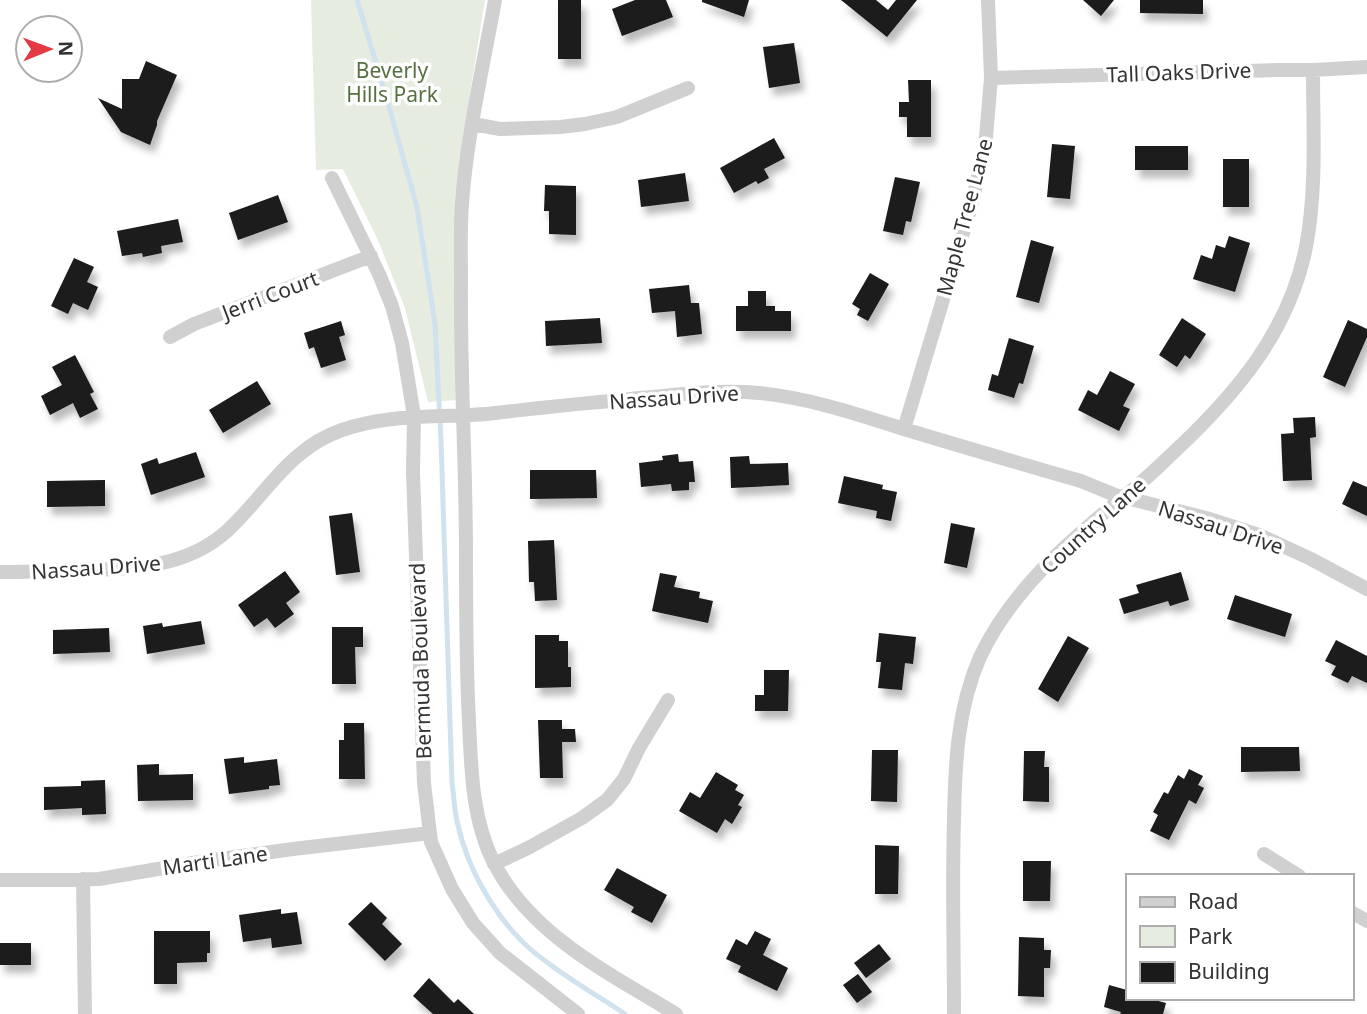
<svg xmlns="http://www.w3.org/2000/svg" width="1367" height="1014" font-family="'Noto Sans',sans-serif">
	<defs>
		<filter id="shadow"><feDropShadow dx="4.5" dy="8" stdDeviation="3.5" flood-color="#0004"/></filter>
	</defs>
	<rect width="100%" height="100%" fill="#fff"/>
	<path fill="#e6ecdf" d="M 311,0 L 485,0 L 463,137 L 458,400 L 428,402 L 405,308 L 377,238 L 343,169 L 316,170 Z"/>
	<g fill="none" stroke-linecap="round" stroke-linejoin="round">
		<path stroke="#cfe2ee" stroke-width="5" d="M 357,0 L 384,89 L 417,207 L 435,324 L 441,440 L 452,783 C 454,796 454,809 457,821 C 468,873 501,929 544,960 C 570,980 598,996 625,1014"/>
	</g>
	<path fill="#1a1a1a" filter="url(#shadow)" d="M 558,0 L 581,0 L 581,59 L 558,59 Z
		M 635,0 L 666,0 L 673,17 L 622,36 L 612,9 Z
		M 702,0 L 749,0 L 744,17 L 702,2 Z
		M 841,0 L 876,0 L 888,10 L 896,0 L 917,0 L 887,37 Z
		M 1083,0 L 1114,0 L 1101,16 Z
		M 1140,0 L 1203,0 L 1203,14 L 1140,13 Z
		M 794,43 L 800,83 L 769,88 L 763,47 Z
		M 146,61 L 177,75 L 157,121 L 157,125 L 150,145 L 121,132 L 98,98 L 122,109 L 122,79 L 139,79 Z
		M 908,80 L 931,80 L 931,137 L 907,137 L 907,117 L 899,117 L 899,102 L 909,102 Z
		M 774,138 L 785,158 L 764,169 L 769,178 L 758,184 L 756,181 L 734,193 L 720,168 Z
		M 1052,144 L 1075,146 L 1070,199 L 1047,197 Z
		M 1135,146 L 1188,146 L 1188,170 L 1135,170 Z
		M 1223,159 L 1249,159 L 1249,207 L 1223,207 Z
		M 685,173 L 689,201 L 641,207 L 638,180 Z
		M 895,177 L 920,182 L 911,222 L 906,221 L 903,235 L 883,231 Z
		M 545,185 L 576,186 L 576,235 L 549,234 L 549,211 L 544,211 Z
		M 278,195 L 288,222 L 238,240 L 229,213 Z
		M 178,219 L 183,242 L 161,246 L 162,253 L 143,257 L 142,253 L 122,256 L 117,231 Z
		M 1229,236 L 1250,243 L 1235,292 L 1193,279 L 1201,255 L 1212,259 L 1216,245 L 1225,248 Z
		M 1031,240 L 1054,247 L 1039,303 L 1016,297 Z
		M 74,258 L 94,267 L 87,282 L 98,287 L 88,310 L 73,303 L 68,314 L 51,306 Z
		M 870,273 L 889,284 L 868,321 L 857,315 L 860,309 L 852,304 Z
		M 689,285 L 691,303 L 699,303 L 702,334 L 677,337 L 675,311 L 652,313 L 649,289 Z
		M 748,291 L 766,291 L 766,306 L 775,306 L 775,311 L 791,311 L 791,331 L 736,331 L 736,306 L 748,306 Z
		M 600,318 L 602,343 L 546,346 L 545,321 Z
		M 1182,318 L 1206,334 L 1190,359 L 1185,355 L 1177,367 L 1159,355 Z
		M 1348,320 L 1367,329 L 1367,337 L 1345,387 L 1323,377 Z
		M 341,321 L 345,335 L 339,337 L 346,360 L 321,368 L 314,347 L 309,349 L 304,333 Z
		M 1009,338 L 1034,346 L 1023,384 L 1019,383 L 1014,398 L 988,390 L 992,374 L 998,376 Z
		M 75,355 L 94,392 L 90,394 L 98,409 L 80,418 L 73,403 L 50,415 L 41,396 L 62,385 L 52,367 Z
		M 1110,371 L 1135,384 L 1123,406 L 1130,409 L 1119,431 L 1078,410 L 1088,390 L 1097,395 Z
		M 257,381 L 271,404 L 223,433 L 209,410 Z
		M 1315,417 L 1316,437 L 1310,438 L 1312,480 L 1283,481 L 1281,434 L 1294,433 L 1293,418 Z
		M 196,452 L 205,477 L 151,495 L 141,464 L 157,458 L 159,464 Z
		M 678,454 L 679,462 L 693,461 L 695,482 L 689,482 L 689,490 L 672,491 L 671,484 L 641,487 L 639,463 L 663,460 L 662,456 Z
		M 749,456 L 750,464 L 788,463 L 789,485 L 731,488 L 730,457 Z
		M 530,470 L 596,470 L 597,498 L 530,499 Z
		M 844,476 L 883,485 L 882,489 L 897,492 L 891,521 L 876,518 L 877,511 L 838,503 Z
		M 105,480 L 105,506 L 47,507 L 47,481 Z
		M 1353,481 L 1367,487 L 1367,516 L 1342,504 Z
		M 352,513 L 360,572 L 336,575 L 329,516 Z
		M 951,523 L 975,528 L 967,568 L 944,563 Z
		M 554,540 L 557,600 L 535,601 L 534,582 L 529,582 L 528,541 Z
		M 285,571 L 300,592 L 286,603 L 294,614 L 275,628 L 267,618 L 254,627 L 238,605 Z
		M 1181,572 L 1189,600 L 1170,606 L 1168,601 L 1124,614 L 1119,599 L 1139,593 L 1136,585 Z
		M 660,573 L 677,576 L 674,587 L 700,592 L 699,598 L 713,601 L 708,623 L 652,611 Z
		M 1235,595 L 1292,614 L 1285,637 L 1227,619 Z
		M 201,621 L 205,644 L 147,654 L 143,626 L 162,623 L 163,627 Z
		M 332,627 L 363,627 L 363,647 L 355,647 L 356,684 L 332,684 Z
		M 109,628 L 110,652 L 53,654 L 53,630 Z
		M 879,633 L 916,637 L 913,664 L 905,663 L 902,690 L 878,688 L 881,662 L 876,662 Z
		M 535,635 L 559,635 L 559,641 L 568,641 L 568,667 L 571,667 L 571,687 L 535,688 Z
		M 1068,636 L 1089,648 L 1058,702 L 1038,689 Z
		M 1336,640 L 1367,656 L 1367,683 L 1352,676 L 1348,683 L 1331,675 L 1336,666 L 1325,661 Z
		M 764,670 L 789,670 L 788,711 L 755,711 L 755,695 L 764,695 Z
		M 538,720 L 562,720 L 562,729 L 575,729 L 576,742 L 562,742 L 563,778 L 540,778 Z
		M 344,723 L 364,723 L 365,779 L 339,779 L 339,740 L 344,740 Z
		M 1241,747 L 1299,747 L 1300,771 L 1241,772 Z
		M 872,750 L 898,750 L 897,802 L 871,801 Z
		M 1024,751 L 1045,751 L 1044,767 L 1049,767 L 1049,802 L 1023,801 Z
		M 244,757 L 244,763 L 277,759 L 280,785 L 269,786 L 269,789 L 229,794 L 224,759 Z
		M 159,764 L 159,775 L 193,774 L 193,800 L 138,801 L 137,765 Z
		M 1189,769 L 1203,776 L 1198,785 L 1204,788 L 1196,804 L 1189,800 L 1169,840 L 1150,831 L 1158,815 L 1153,812 L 1164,792 L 1168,794 L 1178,775 L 1184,779 Z
		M 716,772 L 738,785 L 735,790 L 744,795 L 738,805 L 742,807 L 732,824 L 725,819 L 717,833 L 679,811 L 690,792 L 700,798 Z
		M 105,780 L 106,814 L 82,815 L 82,808 L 44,810 L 44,787 L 81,786 L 81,781 Z
		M 875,845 L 899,846 L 898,894 L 875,894 Z
		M 1023,861 L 1051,861 L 1050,901 L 1023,901 Z
		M 617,868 L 667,895 L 652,923 L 631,912 L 634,907 L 604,890 Z
		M 371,902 L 387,918 L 382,924 L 402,944 L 385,961 L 348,924 Z
		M 281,909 L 281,914 L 297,912 L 302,944 L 272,948 L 271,938 L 243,942 L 239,915 Z
		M 154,931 L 210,931 L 210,953 L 207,953 L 207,962 L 177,963 L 177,984 L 154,984 Z
		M 755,931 L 771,939 L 763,955 L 788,968 L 777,991 L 738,972 L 741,966 L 726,959 L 736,939 L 747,945 Z
		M 1019,937 L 1044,938 L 1044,950 L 1051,950 L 1050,968 L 1044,968 L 1044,997 L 1018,996 Z
		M 0,943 L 31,943 L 31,965 L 0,965 Z
		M 879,944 L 891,959 L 866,978 L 854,963 Z
		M 858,974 L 872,992 L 857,1003 L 843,985 Z
		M 429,978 L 454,1003 L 458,999 L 474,1014 L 433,1014 L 413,996 Z
		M 1109,985 L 1127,990 L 1127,998 L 1147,998 L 1166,1003 L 1163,1014 L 1120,1014 L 1121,1012 L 1104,1007 Z"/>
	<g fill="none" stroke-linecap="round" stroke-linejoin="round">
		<path stroke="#d0d0d0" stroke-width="14" d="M 495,0 C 483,67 467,135 462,203 C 460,229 461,256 461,281 C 460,372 466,463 466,554 C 466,610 466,666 469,721 C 471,768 472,820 494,863 C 531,935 610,974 676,1014
			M 991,78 L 1278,70 L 1313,70 L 1367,67
			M 473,124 L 500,129 L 560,127 L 585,124 L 617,117 L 688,88
			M 332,178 L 379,274 L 392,306 L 402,343 L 414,416 L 413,472 L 424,783 L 431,842 L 452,889 L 473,923 L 500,953 L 578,1014
			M 170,337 L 194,324 L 371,256
			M 904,429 L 970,210 L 985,149 L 991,78 L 988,0
			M 0,572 C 27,572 54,571 81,570 C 132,569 186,568 227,531 C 266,495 289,448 342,430 C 394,412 442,419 496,413 C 543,407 591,403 639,398 C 679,395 719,389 759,393 C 809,398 857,414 904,429 C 963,447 1022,464 1081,481 L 1115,495 L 1206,518 L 1259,535 L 1311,559 L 1367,589
			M 1264,854 L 1299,876
			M 494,864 L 528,848 L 582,818 L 607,800 L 624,779 L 639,748 L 668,700
			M 83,879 L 85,1014
			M 0,880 L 62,880 L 99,879 L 205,861 L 293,849 L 430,833
			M 1351,912 L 1367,921
			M 954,1014 C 954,950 952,885 954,820 C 955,765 957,709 980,657 C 1011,591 1067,543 1122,498 C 1141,484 1157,468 1174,452 C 1236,394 1289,332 1306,247 C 1317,189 1313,129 1313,70"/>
	</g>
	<g text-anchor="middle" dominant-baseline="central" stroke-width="7" stroke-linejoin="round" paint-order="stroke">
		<g font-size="21" fill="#56703f" stroke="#fff">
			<text x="392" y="70">Beverly<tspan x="392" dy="24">Hills Park</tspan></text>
		</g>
		<g font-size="21" fill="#333" stroke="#fff">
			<text transform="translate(1179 72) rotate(-2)">Tall Oaks Drive</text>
			<text transform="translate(964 217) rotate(-75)">Maple Tree Lane</text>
			<text transform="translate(270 295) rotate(-21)">Jerri Court</text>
			<text transform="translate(674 397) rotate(-4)">Nassau Drive</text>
			<text transform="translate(1093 525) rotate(-42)">Country Lane</text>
			<text transform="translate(1221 527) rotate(18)">Nassau Drive</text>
			<text transform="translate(96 567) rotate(-4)">Nassau Drive</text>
			<text transform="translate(420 661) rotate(-92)">Bermuda Boulevard</text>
			<text transform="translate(215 860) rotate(-8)">Marti Lane</text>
		</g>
	</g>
	<rect x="1126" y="874" width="228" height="126" fill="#ffffff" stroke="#adadad" stroke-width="2"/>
	<rect x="1140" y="897" width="35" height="10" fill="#d0d0d0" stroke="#adadad" stroke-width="2"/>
	<text x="1188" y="909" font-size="21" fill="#333333">Road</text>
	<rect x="1140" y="926" width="35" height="21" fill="#e6ecdf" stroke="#adadad" stroke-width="2"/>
	<text x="1188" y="944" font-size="21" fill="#333333">Park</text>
	<rect x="1140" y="962" width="35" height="21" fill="#1a1a1a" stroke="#adadad" stroke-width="2"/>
	<text x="1188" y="979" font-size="21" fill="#333333">Building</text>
	<g transform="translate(49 49) rotate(89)"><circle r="33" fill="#ffffff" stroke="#adadad" stroke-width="2"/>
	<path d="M0-5L12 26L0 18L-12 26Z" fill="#e63946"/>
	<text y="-10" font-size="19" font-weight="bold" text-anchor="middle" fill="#333333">N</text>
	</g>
</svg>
